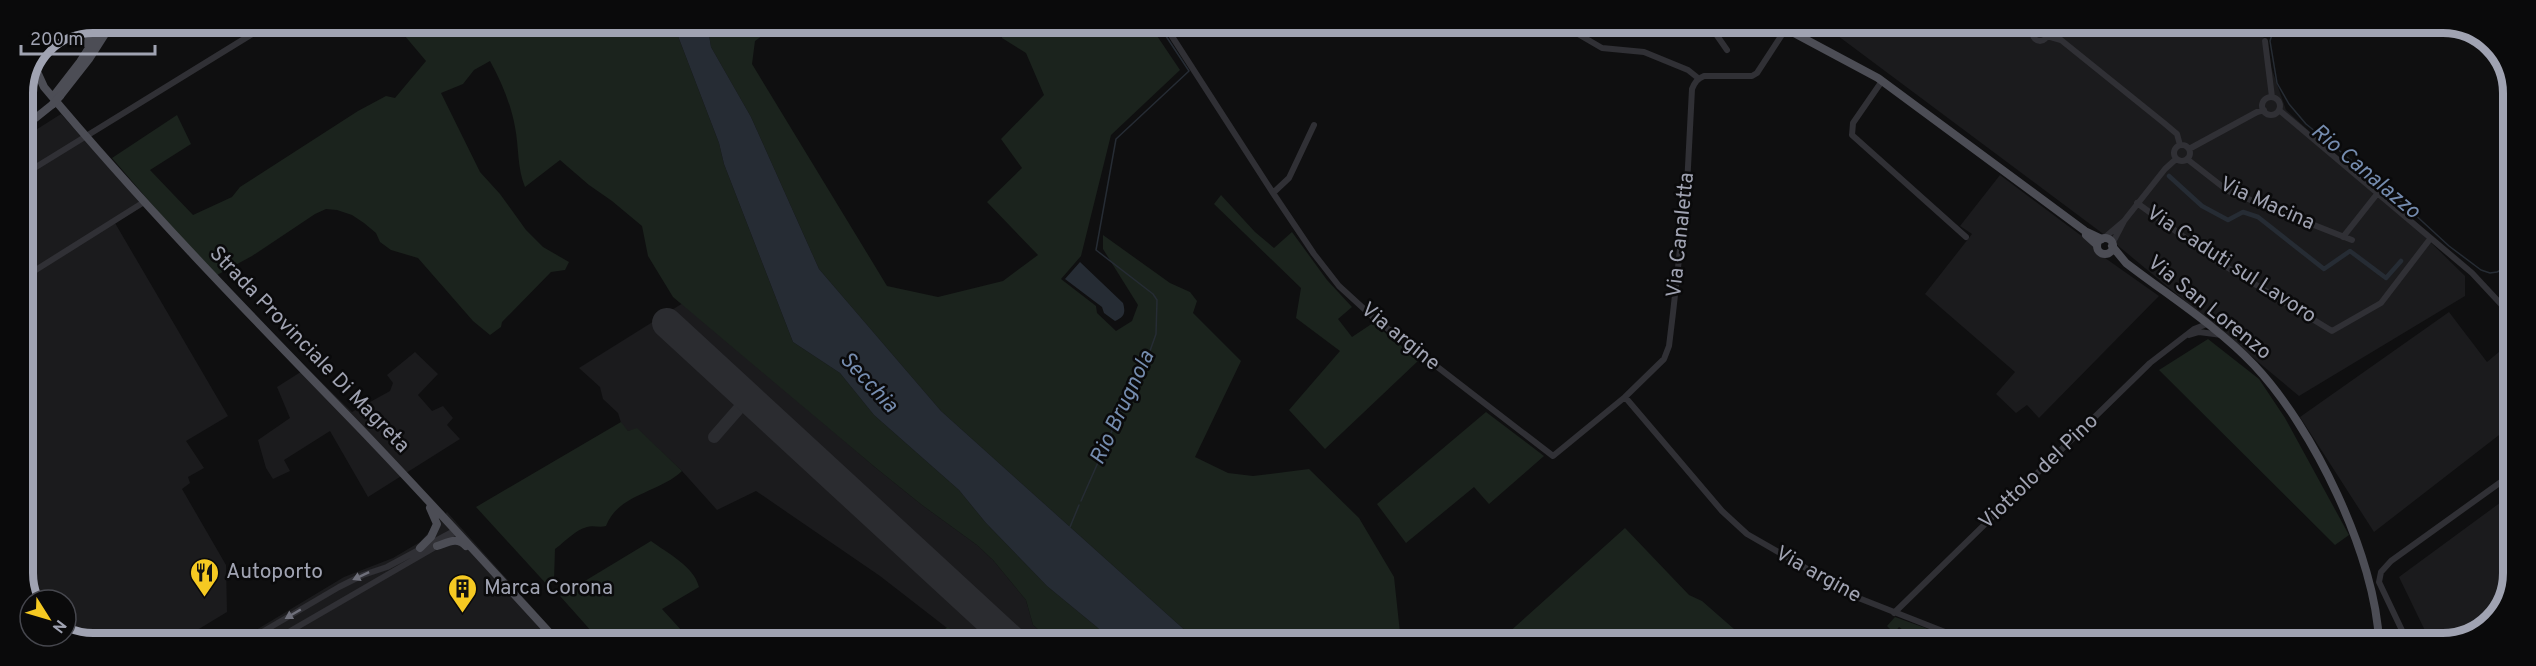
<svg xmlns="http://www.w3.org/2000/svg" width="2536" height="666" font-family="Overpass,sans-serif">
	<rect width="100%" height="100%" fill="#0f0f10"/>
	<path fill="#1b1b1d" d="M 1822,24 L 2269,25 L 2262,41 L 2286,110 L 2420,232 L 2465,276 L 2465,296 L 2299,396 L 2110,239 Z
		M 61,114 L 143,206 L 115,223 L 228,416 L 186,441 L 204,468 L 188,477 L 190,483 L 182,489 L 226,565 L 227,612 L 179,641 L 75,641 L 66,636 L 66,600 L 32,600 L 23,578 L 23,138 Z
		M 2000,175 L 2087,240 L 2098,253 L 2159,296 L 2039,418 L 2027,405 L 2016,413 L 1996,394 L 2015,372 L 1925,294 L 1972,234 L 1960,226 Z
		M 683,303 L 876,468 L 922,505 L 977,545 L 993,560 L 1026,600 L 1033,625 L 1053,642 L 965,642 L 880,576 L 756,491 L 717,510 L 682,471 L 637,429 L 628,431 L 622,426 L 618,413 L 603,399 L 600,387 L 579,368 Z
		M 2449,312 L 2487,362 L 2512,341 L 2512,425 L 2374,532 L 2300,417 Z
		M 415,352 L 438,374 L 418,395 L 432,411 L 443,406 L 453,418 L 447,425 L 460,439 L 368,497 L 330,431 L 284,460 L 290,471 L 273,479 L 266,468 L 258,440 L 290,418 L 277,387 L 307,368 L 352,412 L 390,391 L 393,383 L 387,375 Z
		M 2512,494 L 2511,591 L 2486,629 L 2443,643 L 2431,643 L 2399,577 Z
		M 447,512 L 563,642 L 238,641 L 344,577 L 393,558 L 420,542 Z"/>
	<path fill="#1b231d" d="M 394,23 L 673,23 L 719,143 L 724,164 L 793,342 L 840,373 L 874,415 L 959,490 L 986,523 L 1047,586 L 1098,628 L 1110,642 L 1053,642 L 1033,625 L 1026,600 L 993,560 L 977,545 L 922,505 L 876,468 L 673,297 L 648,256 L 642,226 L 612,201 L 589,185 L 560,160 L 525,187 C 517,168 519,147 515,127 C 511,104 501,81 490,61 L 474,70 L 463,84 L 441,93 L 480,172 L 500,194 L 526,230 L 543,247 L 569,262 L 565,270 L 551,272 L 502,322 L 501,327 L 490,335 L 473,321 L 418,258 L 391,250 L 380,242 L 376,233 L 364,223 L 352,215 L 337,210 L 326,209 L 315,214 L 252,256 L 217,275 L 174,230 L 112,158 L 177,115 L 191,144 L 150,170 L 193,215 L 232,197 L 240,187 L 358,111 L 386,96 L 395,98 L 426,61 Z
		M 707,23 L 780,23 L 755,41 L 752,64 L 887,286 L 938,297 L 1003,281 L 1038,255 L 987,202 L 1022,168 L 1001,139 L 1044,95 L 1026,53 L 1002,38 L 1003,23 L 1149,24 L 1180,70 L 1111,135 L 1081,256 L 1061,279 L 1096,306 L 1097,313 L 1116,331 L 1132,321 L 1138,305 L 1103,249 L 1103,235 L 1170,283 L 1190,292 L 1197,301 L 1193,313 L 1241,361 L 1195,457 L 1228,473 L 1253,476 L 1309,469 L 1359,518 L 1394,577 L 1401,642 L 1198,642 L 941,411 L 819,269 L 751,117 L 711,47 Z
		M 1221,195 L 1255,232 L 1274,248 L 1292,232 L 1327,280 L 1352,307 L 1338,319 L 1352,337 L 1373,323 L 1419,360 L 1325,449 L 1289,410 L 1340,351 L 1296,318 L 1301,288 L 1214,204 Z
		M 2208,339 L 2259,379 L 2285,418 L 2349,535 L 2335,545 L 2159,370 Z
		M 1486,412 L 1544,456 L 1489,504 L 1474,487 L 1406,543 L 1377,504 Z
		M 621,422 L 628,431 L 637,428 L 682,471 C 659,493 618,494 606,526 C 599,528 593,525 587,527 C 575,530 566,541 555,549 L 554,580 L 550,588 L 476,507 Z
		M 1625,528 L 1689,595 L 1702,601 L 1742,636 L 1741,643 L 1497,643 Z
		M 651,541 C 667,553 694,566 699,587 L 662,609 L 692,642 L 601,642 L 560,596 Z
		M 1895,617 L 1953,638 L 1947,643 L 1909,643 L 1907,642 L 1911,636 L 1899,627 L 1894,633 L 1887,626 Z
		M 948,627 L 965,642 L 926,642 Z"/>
	<path fill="#262c34" d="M 673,23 L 707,23 L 711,47 L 751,117 L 819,269 L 941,411 L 1198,642 L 1110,642 L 1098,628 L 1047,586 L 986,523 L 959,490 L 874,415 L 840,373 L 793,342 L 724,164 L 719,143 Z
		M 1080,262 L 1123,303 C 1126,313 1124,317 1115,321 L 1104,313 L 1102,307 L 1065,279 Z"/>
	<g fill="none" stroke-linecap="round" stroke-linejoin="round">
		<path stroke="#262c34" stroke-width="1.5" d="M 2275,25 L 2270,41 L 2277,83 L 2289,104 L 2306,124 L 2386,188 L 2449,246 L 2481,270 L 2490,273 L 2497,272 L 2513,264
			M 1081,501 L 1126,399 L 1127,393 L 1140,379 L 1156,334 L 1157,300 L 1153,294 L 1096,250 L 1116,139 L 1189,71 L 1158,24
			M 1070,527 L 1079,505"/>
		<path stroke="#262c34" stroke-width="4.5" d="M 2169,176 L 2202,206 L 2228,220 L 2243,212 L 2258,217 L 2324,269 L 2350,251 L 2386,278 L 2401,261"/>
		<path stroke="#2b2c30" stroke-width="12" d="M 714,437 L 748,398"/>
		<path stroke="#2b2c30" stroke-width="30" d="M 667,323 L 1013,642"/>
		<path stroke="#303035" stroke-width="6" d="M 1164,24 L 1273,193 L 1314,254 L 1339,286 L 1374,318 L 1553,456 L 1625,397 L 1664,359 L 1669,346 L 1673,313 L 1687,186 L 1692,89 C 1695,82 1697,79 1704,76 L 1752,76 L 1757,73 L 1787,27
			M 1536,24 L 1622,31 L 1632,31 L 1659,24
			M 1709,24 L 1727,50
			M 1566,27 L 1602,48 L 1644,52 L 1688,70 L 1698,78
			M2033 34a7 7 0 1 1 14 0a7 7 0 1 1-14 0Z
			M 2047,36 L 2061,40 L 2164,123 L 2177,134 L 2180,145
			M 2265,41 L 2272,97
			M 1882,81 L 1853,123 L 1852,135 L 1966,237
			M 25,87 L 39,79
			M2262 106a9 9 0 1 1 18 0a9 9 0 1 1-18 0Z
			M 2279,110 L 2472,273 L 2512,316
			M2174 153a8 8 0 1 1 16 0a8 8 0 1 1-16 0Z
			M 2189,149 L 2257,112 L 2264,110
			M 2187,159 L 2228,191 L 2352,240
			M 23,175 L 270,23
			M 1273,193 L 1289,178 L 1314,125
			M 2137,203 L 2220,263 L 2332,331 L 2381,303 L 2430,239
			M 2124,221 L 2165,169 L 2176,159
			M 2343,237 L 2377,194
			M 2104,238 L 2124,221 L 2112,244
			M 23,278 L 144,202
			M 2189,335 L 2199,332 L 2222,335
			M 1625,397 L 1722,511 L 1747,534 L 1856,597 L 1973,643
			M 1894,613 L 2150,363 L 2194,329 L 2207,324
			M 247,641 L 339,587 L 363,575 L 387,567 L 456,530
			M 273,641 L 437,546 L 455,532
			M 2408,643 L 2379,582 L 2381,572 L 2391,561 L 2512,474"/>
		<path stroke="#4c4d55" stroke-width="8" d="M 135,23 C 148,29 159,32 171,23
			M 1777,24 L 1878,78 L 2085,231 L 2102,239
			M 87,44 L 93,23
			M 34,65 L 44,87 C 140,202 244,309 348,416 C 420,490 488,566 558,642
			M 56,93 L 80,62 L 105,23
			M 60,96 L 89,59 L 112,23
			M 23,128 L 53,104
			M 2086,235 L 2097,245
			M2097 246a8 8 0 1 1 16 0a8 8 0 1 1-16 0Z
			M 2112,246 L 2126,263 C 2169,296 2217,326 2254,365 C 2313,427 2376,557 2379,643
			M 437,546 C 447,543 457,536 466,546
			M 420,548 L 431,537 L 437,524 L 430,508"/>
		<path stroke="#4c4d55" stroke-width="8" d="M 53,104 L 60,96"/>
	</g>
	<defs><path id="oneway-solid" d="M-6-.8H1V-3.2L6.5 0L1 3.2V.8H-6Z" transform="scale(1.5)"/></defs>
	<g fill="#6e6f7a">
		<use href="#oneway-solid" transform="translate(361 576) rotate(155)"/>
		<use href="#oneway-solid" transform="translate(293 614) rotate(150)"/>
	</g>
	<defs>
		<symbol id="restaurant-pin" viewBox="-11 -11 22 30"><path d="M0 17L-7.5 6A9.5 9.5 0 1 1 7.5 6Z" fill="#f5c922" stroke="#0a0a0b"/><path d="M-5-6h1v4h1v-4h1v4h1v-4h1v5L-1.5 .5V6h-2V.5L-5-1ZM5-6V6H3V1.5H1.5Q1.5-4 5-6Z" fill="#111"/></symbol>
		<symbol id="building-pin" viewBox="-11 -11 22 30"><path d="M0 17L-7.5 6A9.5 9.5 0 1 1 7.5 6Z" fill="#f5c922" stroke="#0a0a0b"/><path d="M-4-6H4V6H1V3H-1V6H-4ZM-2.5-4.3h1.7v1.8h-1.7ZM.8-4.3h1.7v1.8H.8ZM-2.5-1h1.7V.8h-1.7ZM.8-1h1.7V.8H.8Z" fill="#111"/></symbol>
	</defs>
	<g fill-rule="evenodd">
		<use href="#restaurant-pin" x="188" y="556" width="33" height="45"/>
		<use href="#building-pin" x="446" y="572" width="33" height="45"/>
	</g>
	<g text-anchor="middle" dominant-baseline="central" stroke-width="5" stroke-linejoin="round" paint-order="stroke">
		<g font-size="21" fill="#a0a3b2" stroke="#0a0a0b">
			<text transform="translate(2267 204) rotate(24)">Via Macina</text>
			<text transform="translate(1681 235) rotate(-84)">Via Canaletta</text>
			<text transform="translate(2231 265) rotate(33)">Via Caduti sul Lavoro</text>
			<text transform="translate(2209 308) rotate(39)">Via San Lorenzo</text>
			<text transform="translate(1400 337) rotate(39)">Via argine</text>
			<text transform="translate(309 350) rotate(46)">Strada Provinciale Di Magreta</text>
			<text transform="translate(2039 472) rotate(-44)">Viottolo del Pino</text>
			<text transform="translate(1818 575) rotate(29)">Via argine</text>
		</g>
		<g font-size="21" fill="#a0a3b2" stroke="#0a0a0b" text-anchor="start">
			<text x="226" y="572">Autoporto</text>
			<text x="484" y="588">Marca Corona</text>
		</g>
		<g font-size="22" font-style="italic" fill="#758caf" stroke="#0a0a0b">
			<text transform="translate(2365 172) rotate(40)">Rio Canalazzo</text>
			<text transform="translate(868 383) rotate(47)">Secchia</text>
			<text transform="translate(1123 408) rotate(-65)">Rio Brugnola</text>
		</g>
	</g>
	<path d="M0 0H2536V666H0ZM93 33H2443A60 60 0 0 1 2503 93V573A60 60 0 0 1 2443 633H93A60 60 0 0 1 33 573V93A60 60 0 0 1 93 33Z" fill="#0a0a0b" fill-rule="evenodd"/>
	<path fill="none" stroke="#a0a3b2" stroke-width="8" d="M93 33H2443A60 60 0 0 1 2503 93V573A60 60 0 0 1 2443 633H93A60 60 0 0 1 33 573V93A60 60 0 0 1 93 33Z"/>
	<g transform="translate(48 618) rotate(127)"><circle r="28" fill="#0a0a0b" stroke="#46474e" stroke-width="1.5"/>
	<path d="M0-4.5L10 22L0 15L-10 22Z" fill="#f5c922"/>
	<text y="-9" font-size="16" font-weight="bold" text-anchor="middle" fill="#a0a3b2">N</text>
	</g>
	<path d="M21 45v9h134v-9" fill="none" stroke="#a0a3b2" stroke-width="3"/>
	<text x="30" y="45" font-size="18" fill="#a0a3b2" stroke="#0a0a0b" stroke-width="4.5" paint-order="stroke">200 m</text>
</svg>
